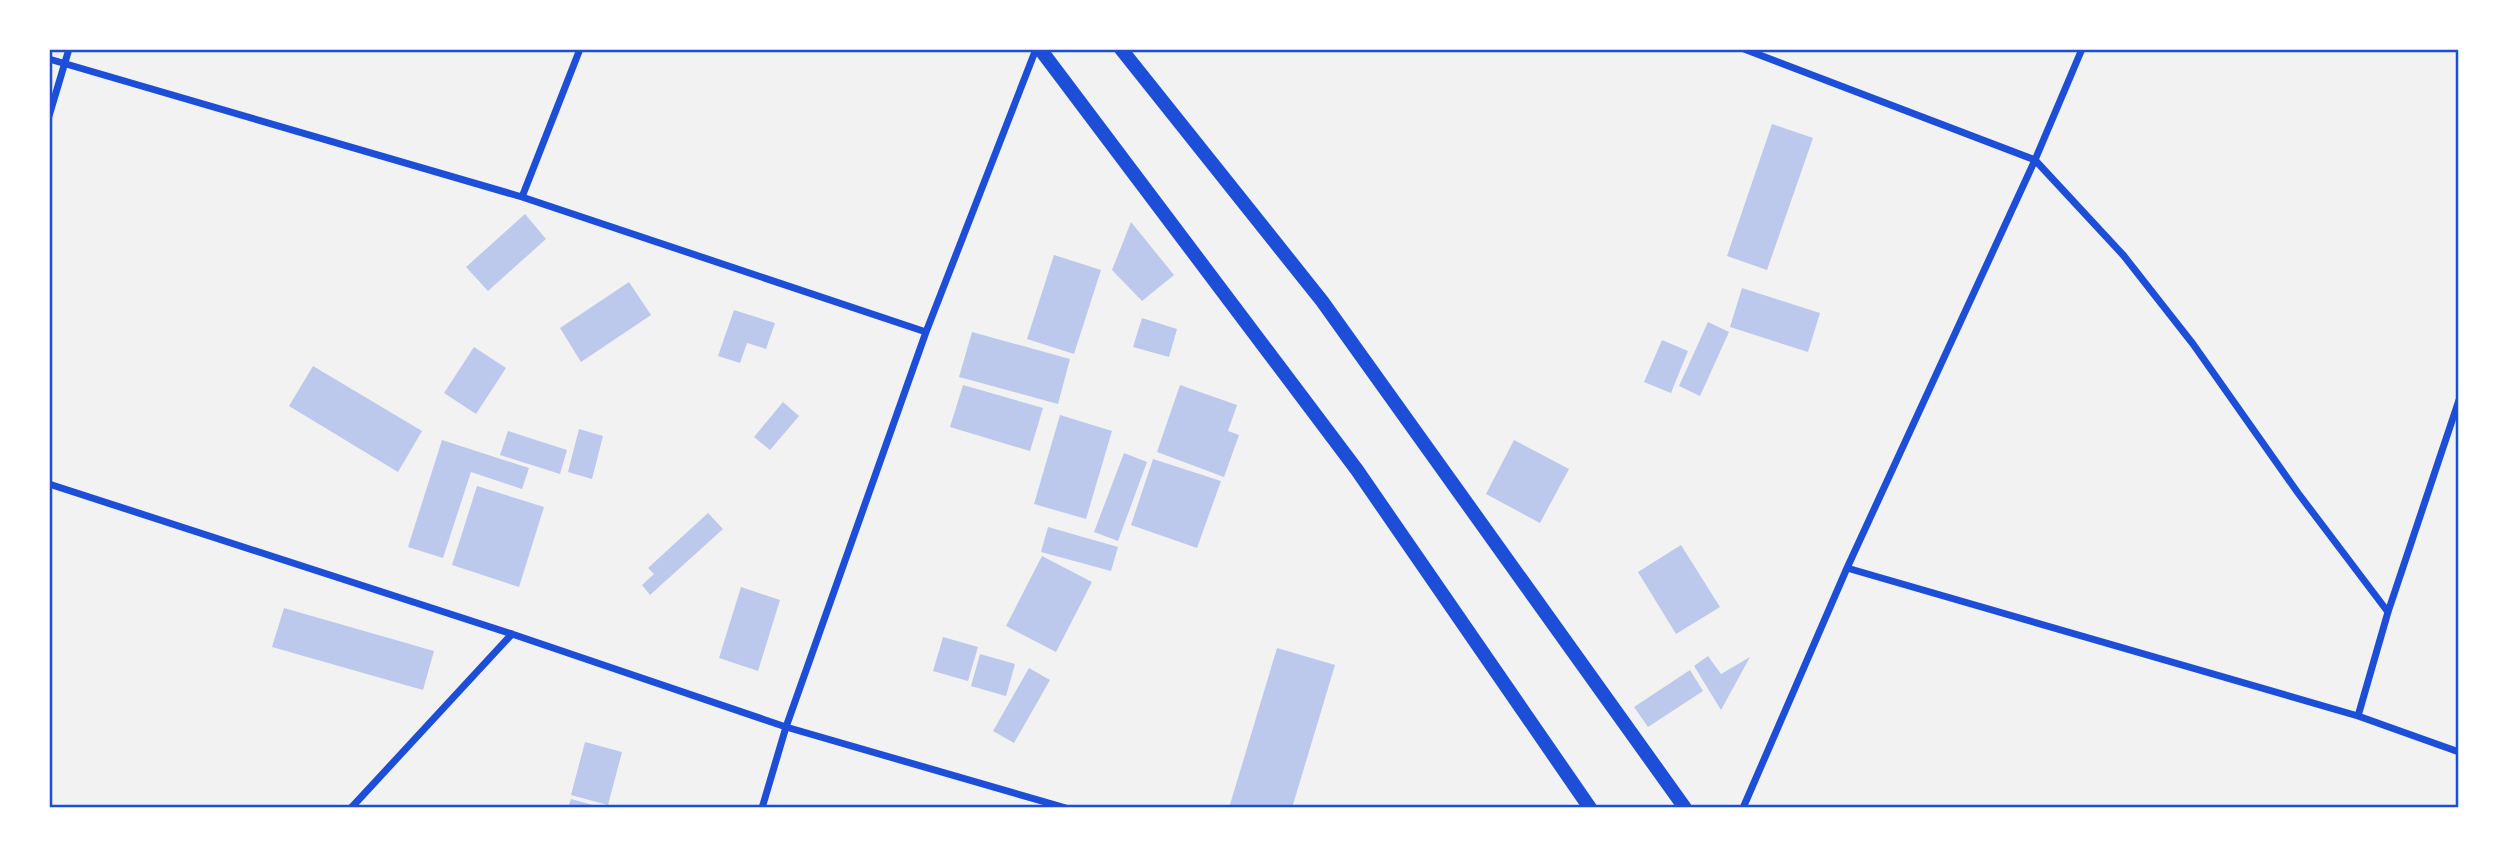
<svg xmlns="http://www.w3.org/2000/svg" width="2508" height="857" font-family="'Roboto Condensed',sans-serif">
	<rect width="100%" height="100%" fill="#f2f2f2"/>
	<path fill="#bdc9ec" d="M 1772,124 L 1813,138 L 1767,270 L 1727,256 Z
		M 525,214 L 546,239 L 488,291 L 466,267 Z
		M 1131,222 L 1174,275 L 1142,301 L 1112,270 Z
		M 1054,255 L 1101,270 L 1074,354 L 1027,339 Z
		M 629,282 L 651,315 L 581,362 L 560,328 Z
		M 1742,288 L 1820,313 L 1808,352 L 1730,327 Z
		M 734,310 L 775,323 L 766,349 L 747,343 L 740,363 L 718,356 Z
		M 1142,318 L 1177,329 L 1169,357 L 1133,347 Z
		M 1708,322 L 1729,332 L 1700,396 L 1679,386 Z
		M 972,332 L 1070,359 L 1058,404 L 959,377 Z
		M 1662,340 L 1688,351 L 1671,393 L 1644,382 Z
		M 474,347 L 506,368 L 476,414 L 444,393 Z
		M 313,366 L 422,431 L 398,472 L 289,406 Z
		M 963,385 L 1043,408 L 1030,451 L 950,427 Z
		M 1180,385 L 1237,405 L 1228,431 L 1239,435 L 1224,477 L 1157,452 Z
		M 783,402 L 799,416 L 770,450 L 754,437 Z
		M 1060,415 L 1112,431 L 1086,519 L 1034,504 Z
		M 579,429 L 603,436 L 592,479 L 568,472 Z
		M 508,431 L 567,450 L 560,474 L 500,455 Z
		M 442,440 L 529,468 L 522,489 L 471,472 L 443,558 L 408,547 Z
		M 1514,440 L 1569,469 L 1540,523 L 1486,494 Z
		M 1124,453 L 1147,462 L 1118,541 L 1094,532 Z
		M 1153,459 L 1221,481 L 1197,548 L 1131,525 Z
		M 477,486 L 544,507 L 519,587 L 452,565 Z
		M 708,513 L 723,529 L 650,595 L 642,585 L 654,574 L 648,568 Z
		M 1048,527 L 1118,547 L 1111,571 L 1041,552 Z
		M 1681,545 L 1720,607 L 1676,634 L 1638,572 Z
		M 1042,556 L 1092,582 L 1056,652 L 1006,626 Z
		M 741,587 L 780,600 L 758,671 L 719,658 Z
		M 284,608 L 434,651 L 423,690 L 272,647 Z
		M 943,637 L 978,647 L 968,681 L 933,671 Z
		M 1277,648 L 1335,665 L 1292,808 L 1229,808 Z
		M 980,654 L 1015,664 L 1006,696 L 971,686 Z
		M 1708,656 L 1721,674 L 1750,657 L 1721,710 L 1694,666 Z
		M 1029,668 L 1050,680 L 1014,743 L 993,731 Z
		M 1690,670 L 1703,691 L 1648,727 L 1634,707 Z
		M 585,742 L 622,752 L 608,805 L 571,795 Z
		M 571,799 L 600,807 L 600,808 L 568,808 Z"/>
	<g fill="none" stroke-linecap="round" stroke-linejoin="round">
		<path stroke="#1d4ed8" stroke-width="7" d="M 1744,49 L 2035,160 L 2124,256 L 2193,344 L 2298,493 L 2388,612
			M 49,59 L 522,197 L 926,332
			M 49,116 L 69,49
			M 522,197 L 580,49
			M 49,484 L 512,634 L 786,727 L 1066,808
			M 1847,568 L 2358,716 L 2459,752
			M 2358,716 L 2388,612 L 2459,400
			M 351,808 L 512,634
			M 762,808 L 786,727 L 926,332 L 1036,49
			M 1743,808 L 1847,568 L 2035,160 L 2082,49"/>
		<path stroke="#1d4ed8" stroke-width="14" d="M 1040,49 L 1357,470 L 1590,808
			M 1121,49 L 1322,301 L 1685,808"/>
	</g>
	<rect width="2508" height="857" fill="none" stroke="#ffffff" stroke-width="102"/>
	<rect x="51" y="51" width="2406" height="755" fill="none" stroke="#1d4ed8" stroke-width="2.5"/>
</svg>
